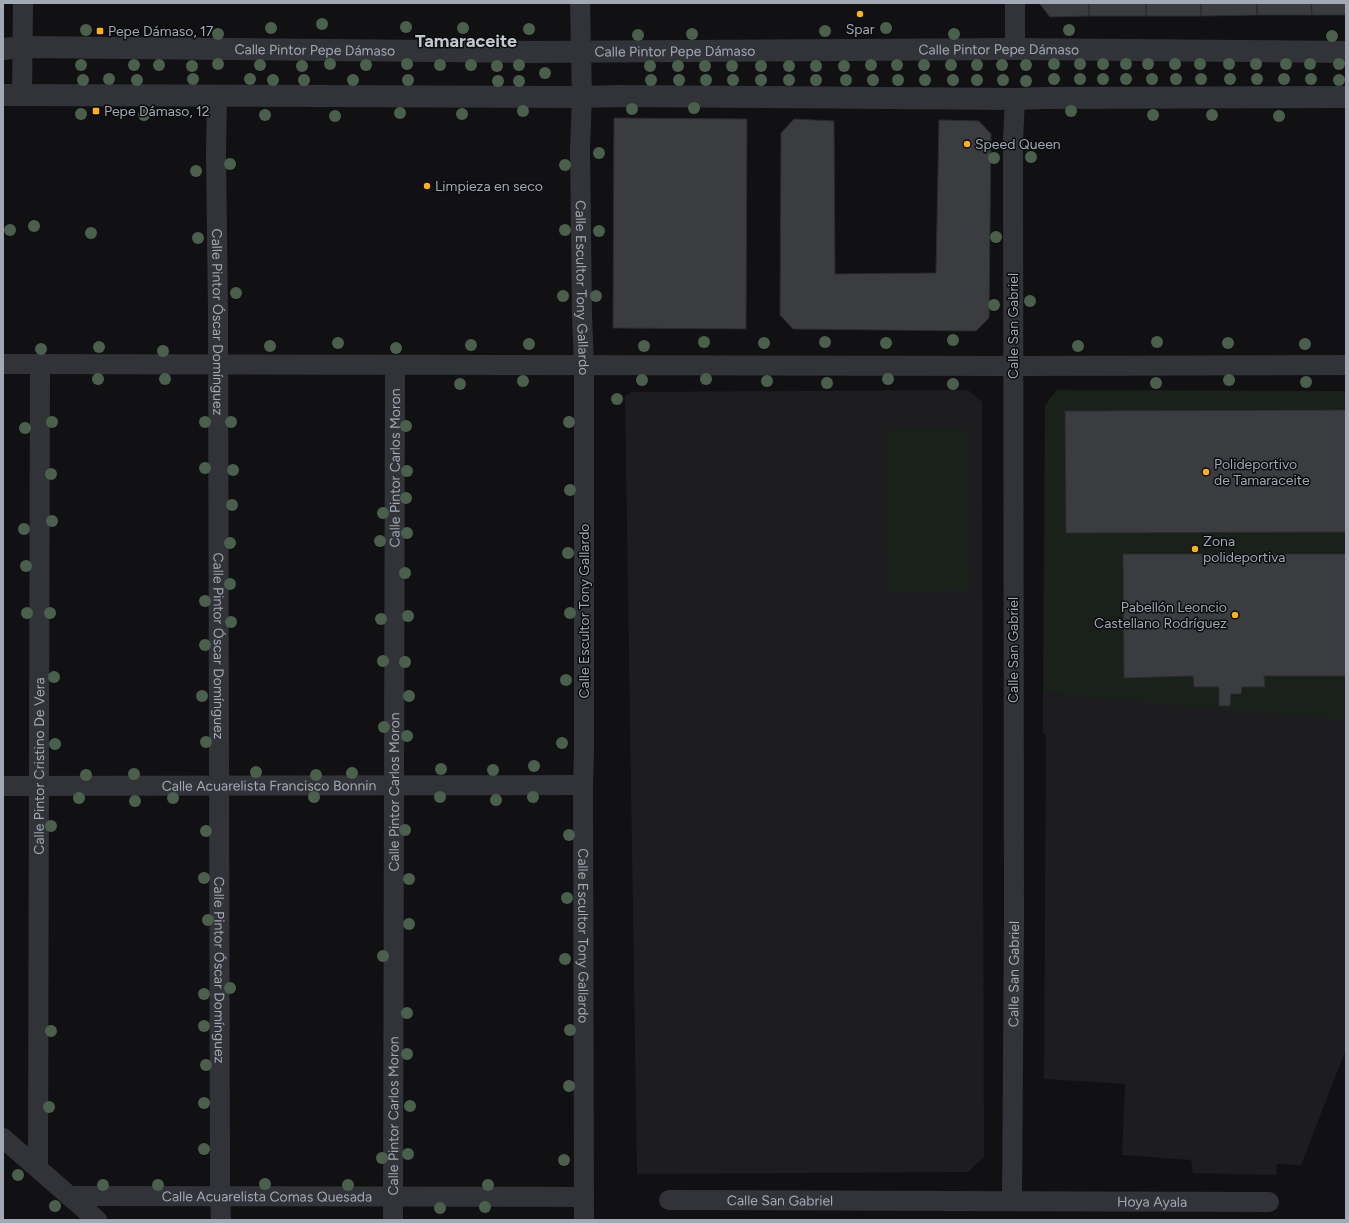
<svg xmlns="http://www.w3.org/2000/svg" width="1349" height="1223" font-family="Figtree,sans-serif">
	<rect width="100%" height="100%" fill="#111113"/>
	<path fill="#1d1d20" d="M 968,390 L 982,402 L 984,1157 L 968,1172 L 637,1174 L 625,397 L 631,392 Z
		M 1043,693 L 1346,717 L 1346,1049 L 1301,1165 L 1277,1164 L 1276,1175 L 1193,1173 L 1191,1160 L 1122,1155 L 1125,1084 L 1044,1079 L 1046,735 L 1043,734 Z"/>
	<path fill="#19211a" d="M 1057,390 L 1346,391 L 1346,720 L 1043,693 L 1045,405 Z
		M 967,429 L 970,590 L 887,592 L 884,430 Z"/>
	<path fill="#3b3c40" stroke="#2b2b2f" d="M 1039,3 L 1089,3 L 1089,16 L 1050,17 Z
		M 1089,3 L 1146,3 L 1146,16 L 1089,16 Z
		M 1146,3 L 1201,3 L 1201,16 L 1146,16 Z
		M 1201,3 L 1257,3 L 1257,15 L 1201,16 Z
		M 1257,3 L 1311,3 L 1312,15 L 1257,15 Z
		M 1311,3 L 1346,3 L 1346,15 L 1312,15 Z
		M 614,118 L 747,119 L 746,329 L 613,328 Z
		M 794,119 L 834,121 L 835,274 L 936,273 L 939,120 L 979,121 L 991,134 L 989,318 L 976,331 L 793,329 L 780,315 L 781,133 Z
		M 1346,410 L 1346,532 L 1066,533 L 1065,411 Z
		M 1123,554 L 1346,554 L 1346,676 L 1264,676 L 1265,687 L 1242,687 L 1241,694 L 1231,694 L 1230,706 L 1219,706 L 1219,687 L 1194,687 L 1193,676 L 1124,678 Z"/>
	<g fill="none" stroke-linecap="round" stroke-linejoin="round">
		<g stroke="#323338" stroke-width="20">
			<path id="s1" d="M 580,3 L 582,97 L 580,147 L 582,317 L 584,365 L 584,752 L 583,785 L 584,1220"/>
			<path d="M 1015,49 L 1015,3"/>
			<path d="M 22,96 L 23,3"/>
			<path id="s2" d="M 217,96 L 216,153 L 218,314 L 220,1196 L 221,1220"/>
			<path d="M 3,364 L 1013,366 L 1346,365"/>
			<path id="s3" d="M 3,786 L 583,785"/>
			<path d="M 3,1138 L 97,1220"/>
			<path id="s4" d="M 38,1168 L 40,364"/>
			<path id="s5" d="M 69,1196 L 584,1197"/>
			<path id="s6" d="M 669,1200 L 1269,1202"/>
			<path id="s7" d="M 1012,1201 L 1014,920 L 1013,141 L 1015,99"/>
			<path id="s8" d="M 393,1220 L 395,365"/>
		</g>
		<g stroke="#323338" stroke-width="22">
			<path id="s9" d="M 3,49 L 23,47 L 534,52 L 1015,49 L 1346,52"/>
			<path d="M 3,95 L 582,97 L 620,96 L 1015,99 L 1043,98 L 1346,97"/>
		</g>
	</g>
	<g fill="#4a604c">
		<circle cx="322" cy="24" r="6"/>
		<circle cx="406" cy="27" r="6"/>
		<circle cx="271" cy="28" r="6"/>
		<circle cx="463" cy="28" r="6"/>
		<circle cx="886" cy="28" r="6"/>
		<circle cx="529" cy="29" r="6"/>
		<circle cx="86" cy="30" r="6"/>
		<circle cx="1069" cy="30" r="6"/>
		<circle cx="825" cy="31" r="6"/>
		<circle cx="218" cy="34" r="6"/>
		<circle cx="692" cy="34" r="6"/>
		<circle cx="954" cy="34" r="6"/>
		<circle cx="638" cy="35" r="6"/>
		<circle cx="1332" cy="36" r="6"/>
		<circle cx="218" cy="64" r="6"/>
		<circle cx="330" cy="64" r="6"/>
		<circle cx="407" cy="64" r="6"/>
		<circle cx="1054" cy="64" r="6"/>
		<circle cx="1080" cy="64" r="6"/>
		<circle cx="1103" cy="64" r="6"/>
		<circle cx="1126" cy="64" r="6"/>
		<circle cx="1148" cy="64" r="6"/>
		<circle cx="1175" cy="64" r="6"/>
		<circle cx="1200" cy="64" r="6"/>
		<circle cx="1229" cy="64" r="6"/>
		<circle cx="1256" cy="64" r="6"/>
		<circle cx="1286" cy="64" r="6"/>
		<circle cx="1310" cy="64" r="6"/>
		<circle cx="1339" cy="64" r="6"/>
		<circle cx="81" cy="65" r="6"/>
		<circle cx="134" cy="65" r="6"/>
		<circle cx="159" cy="65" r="6"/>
		<circle cx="260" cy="65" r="6"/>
		<circle cx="366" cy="65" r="6"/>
		<circle cx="440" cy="65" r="6"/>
		<circle cx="471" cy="65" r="6"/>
		<circle cx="519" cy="65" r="6"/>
		<circle cx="871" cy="65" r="6"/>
		<circle cx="897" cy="65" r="6"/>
		<circle cx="924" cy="65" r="6"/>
		<circle cx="951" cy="65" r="6"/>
		<circle cx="977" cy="65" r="6"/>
		<circle cx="1002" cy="65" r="6"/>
		<circle cx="1026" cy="65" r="6"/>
		<circle cx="192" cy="66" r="6"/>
		<circle cx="302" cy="66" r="6"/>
		<circle cx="497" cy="66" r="6"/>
		<circle cx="650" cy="66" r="6"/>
		<circle cx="678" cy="66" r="6"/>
		<circle cx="705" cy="66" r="6"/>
		<circle cx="732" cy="66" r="6"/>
		<circle cx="761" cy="66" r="6"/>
		<circle cx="789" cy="66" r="6"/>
		<circle cx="816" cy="66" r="6"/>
		<circle cx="844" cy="66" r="6"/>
		<circle cx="545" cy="73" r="6"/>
		<circle cx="109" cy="79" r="6"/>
		<circle cx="193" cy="79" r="6"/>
		<circle cx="250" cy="79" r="6"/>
		<circle cx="1054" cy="79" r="6"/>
		<circle cx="1080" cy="79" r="6"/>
		<circle cx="1103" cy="79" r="6"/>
		<circle cx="1126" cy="79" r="6"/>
		<circle cx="1152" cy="79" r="6"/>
		<circle cx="1176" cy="79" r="6"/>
		<circle cx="1201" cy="79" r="6"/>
		<circle cx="1230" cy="79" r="6"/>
		<circle cx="1257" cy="79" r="6"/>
		<circle cx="1284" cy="79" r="6"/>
		<circle cx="1311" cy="79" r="6"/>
		<circle cx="83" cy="80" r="6"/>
		<circle cx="137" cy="80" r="6"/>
		<circle cx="273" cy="80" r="6"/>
		<circle cx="304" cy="80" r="6"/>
		<circle cx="353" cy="80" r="6"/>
		<circle cx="408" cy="80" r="6"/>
		<circle cx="651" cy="80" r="6"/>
		<circle cx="679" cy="80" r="6"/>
		<circle cx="706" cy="80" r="6"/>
		<circle cx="733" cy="80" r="6"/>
		<circle cx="761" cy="80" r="6"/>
		<circle cx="789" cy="80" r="6"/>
		<circle cx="816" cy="80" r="6"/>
		<circle cx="846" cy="80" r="6"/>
		<circle cx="873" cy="80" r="6"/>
		<circle cx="898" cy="80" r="6"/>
		<circle cx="925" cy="80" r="6"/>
		<circle cx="953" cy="80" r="6"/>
		<circle cx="977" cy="80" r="6"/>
		<circle cx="1003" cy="80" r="6"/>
		<circle cx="1339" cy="80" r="6"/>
		<circle cx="498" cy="81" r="6"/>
		<circle cx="519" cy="81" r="6"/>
		<circle cx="1026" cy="81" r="6"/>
		<circle cx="694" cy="108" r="6"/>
		<circle cx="632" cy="109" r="6"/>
		<circle cx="523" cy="111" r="6"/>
		<circle cx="1071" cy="111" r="6"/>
		<circle cx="400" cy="113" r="6"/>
		<circle cx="81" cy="114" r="6"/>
		<circle cx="462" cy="114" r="6"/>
		<circle cx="144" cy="115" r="6"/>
		<circle cx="265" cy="115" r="6"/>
		<circle cx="1153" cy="115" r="6"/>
		<circle cx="1212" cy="115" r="6"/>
		<circle cx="335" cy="116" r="6"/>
		<circle cx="1279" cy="116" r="6"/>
		<circle cx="599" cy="153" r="6"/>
		<circle cx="1031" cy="157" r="6"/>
		<circle cx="994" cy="158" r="6"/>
		<circle cx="230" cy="164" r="6"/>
		<circle cx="565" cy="165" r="6"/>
		<circle cx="196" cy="171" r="6"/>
		<circle cx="34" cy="226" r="6"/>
		<circle cx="10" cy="230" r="6"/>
		<circle cx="565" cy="230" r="6"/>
		<circle cx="599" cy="231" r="6"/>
		<circle cx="91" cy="233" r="6"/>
		<circle cx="996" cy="237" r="6"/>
		<circle cx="198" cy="238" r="6"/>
		<circle cx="236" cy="293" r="6"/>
		<circle cx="563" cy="296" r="6"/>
		<circle cx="596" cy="296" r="6"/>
		<circle cx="1030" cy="301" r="6"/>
		<circle cx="994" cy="305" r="6"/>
		<circle cx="953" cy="340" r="6"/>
		<circle cx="704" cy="342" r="6"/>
		<circle cx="825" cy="342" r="6"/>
		<circle cx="1157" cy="342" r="6"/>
		<circle cx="338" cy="343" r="6"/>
		<circle cx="764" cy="343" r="6"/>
		<circle cx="886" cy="343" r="6"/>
		<circle cx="1228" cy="343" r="6"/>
		<circle cx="529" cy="344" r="6"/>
		<circle cx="1305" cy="344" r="6"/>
		<circle cx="471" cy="345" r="6"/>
		<circle cx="270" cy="346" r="6"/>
		<circle cx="644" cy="346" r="6"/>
		<circle cx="1078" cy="346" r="6"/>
		<circle cx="99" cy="347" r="6"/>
		<circle cx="396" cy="348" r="6"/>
		<circle cx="41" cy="349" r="6"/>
		<circle cx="163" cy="351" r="6"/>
		<circle cx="98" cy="379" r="6"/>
		<circle cx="165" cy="379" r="6"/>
		<circle cx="706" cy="379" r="6"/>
		<circle cx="888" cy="379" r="6"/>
		<circle cx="642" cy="380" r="6"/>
		<circle cx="1229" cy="380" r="6"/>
		<circle cx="523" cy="381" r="6"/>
		<circle cx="767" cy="381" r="6"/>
		<circle cx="1306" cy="382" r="6"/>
		<circle cx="827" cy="383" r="6"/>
		<circle cx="1156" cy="383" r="6"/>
		<circle cx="460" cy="384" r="6"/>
		<circle cx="953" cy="384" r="6"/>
		<circle cx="617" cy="399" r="6"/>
		<circle cx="52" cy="422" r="6"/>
		<circle cx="205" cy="422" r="6"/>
		<circle cx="231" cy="422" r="6"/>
		<circle cx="569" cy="422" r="6"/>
		<circle cx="406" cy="426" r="6"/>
		<circle cx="25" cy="428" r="6"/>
		<circle cx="205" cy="468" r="6"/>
		<circle cx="233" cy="470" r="6"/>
		<circle cx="407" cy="471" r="6"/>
		<circle cx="51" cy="474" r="6"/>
		<circle cx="570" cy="490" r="6"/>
		<circle cx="406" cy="498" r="6"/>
		<circle cx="232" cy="505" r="6"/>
		<circle cx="383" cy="513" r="6"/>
		<circle cx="52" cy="521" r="6"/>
		<circle cx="24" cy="529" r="6"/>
		<circle cx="407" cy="533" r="6"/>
		<circle cx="380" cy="541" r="6"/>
		<circle cx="230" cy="543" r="6"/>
		<circle cx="568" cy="553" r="6"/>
		<circle cx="26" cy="566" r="6"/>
		<circle cx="405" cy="573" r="6"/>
		<circle cx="230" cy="584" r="6"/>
		<circle cx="205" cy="601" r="6"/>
		<circle cx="27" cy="613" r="6"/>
		<circle cx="50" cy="613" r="6"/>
		<circle cx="570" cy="613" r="6"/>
		<circle cx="408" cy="616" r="6"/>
		<circle cx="381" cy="619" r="6"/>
		<circle cx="231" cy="622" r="6"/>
		<circle cx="205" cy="645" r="6"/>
		<circle cx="383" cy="661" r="6"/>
		<circle cx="405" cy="662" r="6"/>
		<circle cx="54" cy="677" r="6"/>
		<circle cx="566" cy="680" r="6"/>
		<circle cx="202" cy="696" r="6"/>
		<circle cx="409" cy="696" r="6"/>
		<circle cx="384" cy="727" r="6"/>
		<circle cx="407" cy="736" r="6"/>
		<circle cx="206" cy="742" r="6"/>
		<circle cx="562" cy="743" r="6"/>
		<circle cx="55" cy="744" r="6"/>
		<circle cx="534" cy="766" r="6"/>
		<circle cx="441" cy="769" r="6"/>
		<circle cx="493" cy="770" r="6"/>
		<circle cx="256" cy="772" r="6"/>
		<circle cx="352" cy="773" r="6"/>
		<circle cx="134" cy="774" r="6"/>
		<circle cx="86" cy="775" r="6"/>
		<circle cx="316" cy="775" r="6"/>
		<circle cx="314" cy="797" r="6"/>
		<circle cx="440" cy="797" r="6"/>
		<circle cx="533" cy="797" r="6"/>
		<circle cx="79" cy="798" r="6"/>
		<circle cx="173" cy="798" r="6"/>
		<circle cx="496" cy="800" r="6"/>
		<circle cx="135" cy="801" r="6"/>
		<circle cx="51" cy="826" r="6"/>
		<circle cx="405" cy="830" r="6"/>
		<circle cx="206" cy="831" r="6"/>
		<circle cx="569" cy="835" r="6"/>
		<circle cx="204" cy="878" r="6"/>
		<circle cx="409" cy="879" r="6"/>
		<circle cx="567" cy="898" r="6"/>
		<circle cx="208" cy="920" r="6"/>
		<circle cx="409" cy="924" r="6"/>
		<circle cx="383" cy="956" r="6"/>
		<circle cx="565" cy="959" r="6"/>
		<circle cx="230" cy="988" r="6"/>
		<circle cx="204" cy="994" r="6"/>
		<circle cx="407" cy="1013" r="6"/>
		<circle cx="204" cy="1026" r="6"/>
		<circle cx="570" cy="1030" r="6"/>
		<circle cx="51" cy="1031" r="6"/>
		<circle cx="407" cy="1054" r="6"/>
		<circle cx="206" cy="1065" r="6"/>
		<circle cx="569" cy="1086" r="6"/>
		<circle cx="204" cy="1103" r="6"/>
		<circle cx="410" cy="1106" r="6"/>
		<circle cx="49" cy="1107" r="6"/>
		<circle cx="204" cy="1149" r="6"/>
		<circle cx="408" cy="1154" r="6"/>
		<circle cx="382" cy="1158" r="6"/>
		<circle cx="564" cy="1160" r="6"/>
		<circle cx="18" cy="1175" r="6"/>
		<circle cx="265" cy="1184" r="6"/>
		<circle cx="103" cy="1185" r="6"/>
		<circle cx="158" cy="1185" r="6"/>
		<circle cx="348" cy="1185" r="6"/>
		<circle cx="488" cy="1185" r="6"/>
		<circle cx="55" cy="1206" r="6"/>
		<circle cx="485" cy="1207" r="6"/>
		<circle cx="440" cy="1208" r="6"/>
	</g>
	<g fill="#fab023" stroke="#0c0c0e" stroke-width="1.5">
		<circle cx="860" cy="14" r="4"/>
		<rect x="96" y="27" width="8" height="8" rx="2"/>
		<rect x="92" y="107" width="8" height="8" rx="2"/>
		<circle cx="967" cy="144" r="4"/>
		<circle cx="427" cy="186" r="4"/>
		<circle cx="1206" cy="472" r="4"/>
		<circle cx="1195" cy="549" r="4"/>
		<circle cx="1235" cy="615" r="4"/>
	</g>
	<g text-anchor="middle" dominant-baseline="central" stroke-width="3" stroke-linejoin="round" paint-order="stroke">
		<g font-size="14" fill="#a2a8b4" stroke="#0c0c0e" text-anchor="start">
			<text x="860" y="29" text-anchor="middle">Spar</text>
			<text x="108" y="31">Pepe Dámaso, 17</text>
			<text x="104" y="111">Pepe Dámaso, 12</text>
			<text x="975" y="144">Speed Queen</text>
			<text x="435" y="186">Limpieza en seco</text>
			<text x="1214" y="464">Polideportivo<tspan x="1214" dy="16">de Tamaraceite</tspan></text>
			<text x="1203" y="541">Zona<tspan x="1203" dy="16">polideportiva</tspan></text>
			<text x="1227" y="607" text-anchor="end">Pabellón Leoncio<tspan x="1227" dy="16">Castellano Rodríguez</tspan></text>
		</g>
		<g font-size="14" fill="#a2a8b4" stroke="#0c0c0e">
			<text stroke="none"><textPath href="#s9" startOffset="312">Calle Pintor Pepe Dámaso</textPath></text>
			<text stroke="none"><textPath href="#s9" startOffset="996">Calle Pintor Pepe Dámaso</textPath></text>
			<text stroke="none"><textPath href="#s9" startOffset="672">Calle Pintor Pepe Dámaso</textPath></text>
			<text stroke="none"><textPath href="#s1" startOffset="285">Calle Escultor Tony Gallardo</textPath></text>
			<text stroke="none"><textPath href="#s2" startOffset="226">Calle Pintor Óscar Domínguez</textPath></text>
			<text transform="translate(1013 326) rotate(-90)">Calle San Gabriel</text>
			<text stroke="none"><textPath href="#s8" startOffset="752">Calle Pintor Carlos Moron</textPath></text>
			<text transform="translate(584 611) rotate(-90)">Calle Escultor Tony Gallardo</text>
			<text stroke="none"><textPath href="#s2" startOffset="550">Calle Pintor Óscar Domínguez</textPath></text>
			<text transform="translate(1013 650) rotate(-90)">Calle San Gabriel</text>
			<text stroke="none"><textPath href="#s4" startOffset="402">Calle Pintor Cristino De Vera</textPath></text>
			<text stroke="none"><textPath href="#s3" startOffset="266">Calle Acuarelista Francisco Bonnin</textPath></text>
			<text stroke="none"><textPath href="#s8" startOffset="428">Calle Pintor Carlos Moron</textPath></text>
			<text stroke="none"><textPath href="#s1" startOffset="933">Calle Escultor Tony Gallardo</textPath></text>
			<text stroke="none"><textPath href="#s2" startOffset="874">Calle Pintor Óscar Domínguez</textPath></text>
			<text stroke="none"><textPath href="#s7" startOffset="227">Calle San Gabriel</textPath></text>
			<text stroke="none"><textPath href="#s8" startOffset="104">Calle Pintor Carlos Moron</textPath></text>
			<text stroke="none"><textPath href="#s5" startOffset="198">Calle Acuarelista Comas Quesada</textPath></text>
			<text stroke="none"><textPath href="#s6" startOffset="111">Calle San Gabriel</textPath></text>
			<text stroke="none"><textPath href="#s6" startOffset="483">Hoya Ayala</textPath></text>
		</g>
		<g font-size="18" font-weight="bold" fill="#c3c7d0" stroke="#0c0c0e">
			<text x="466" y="41">Tamaraceite</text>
		</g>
	</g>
	<rect width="1349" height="1223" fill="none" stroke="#a2a8b4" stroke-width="8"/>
</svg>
